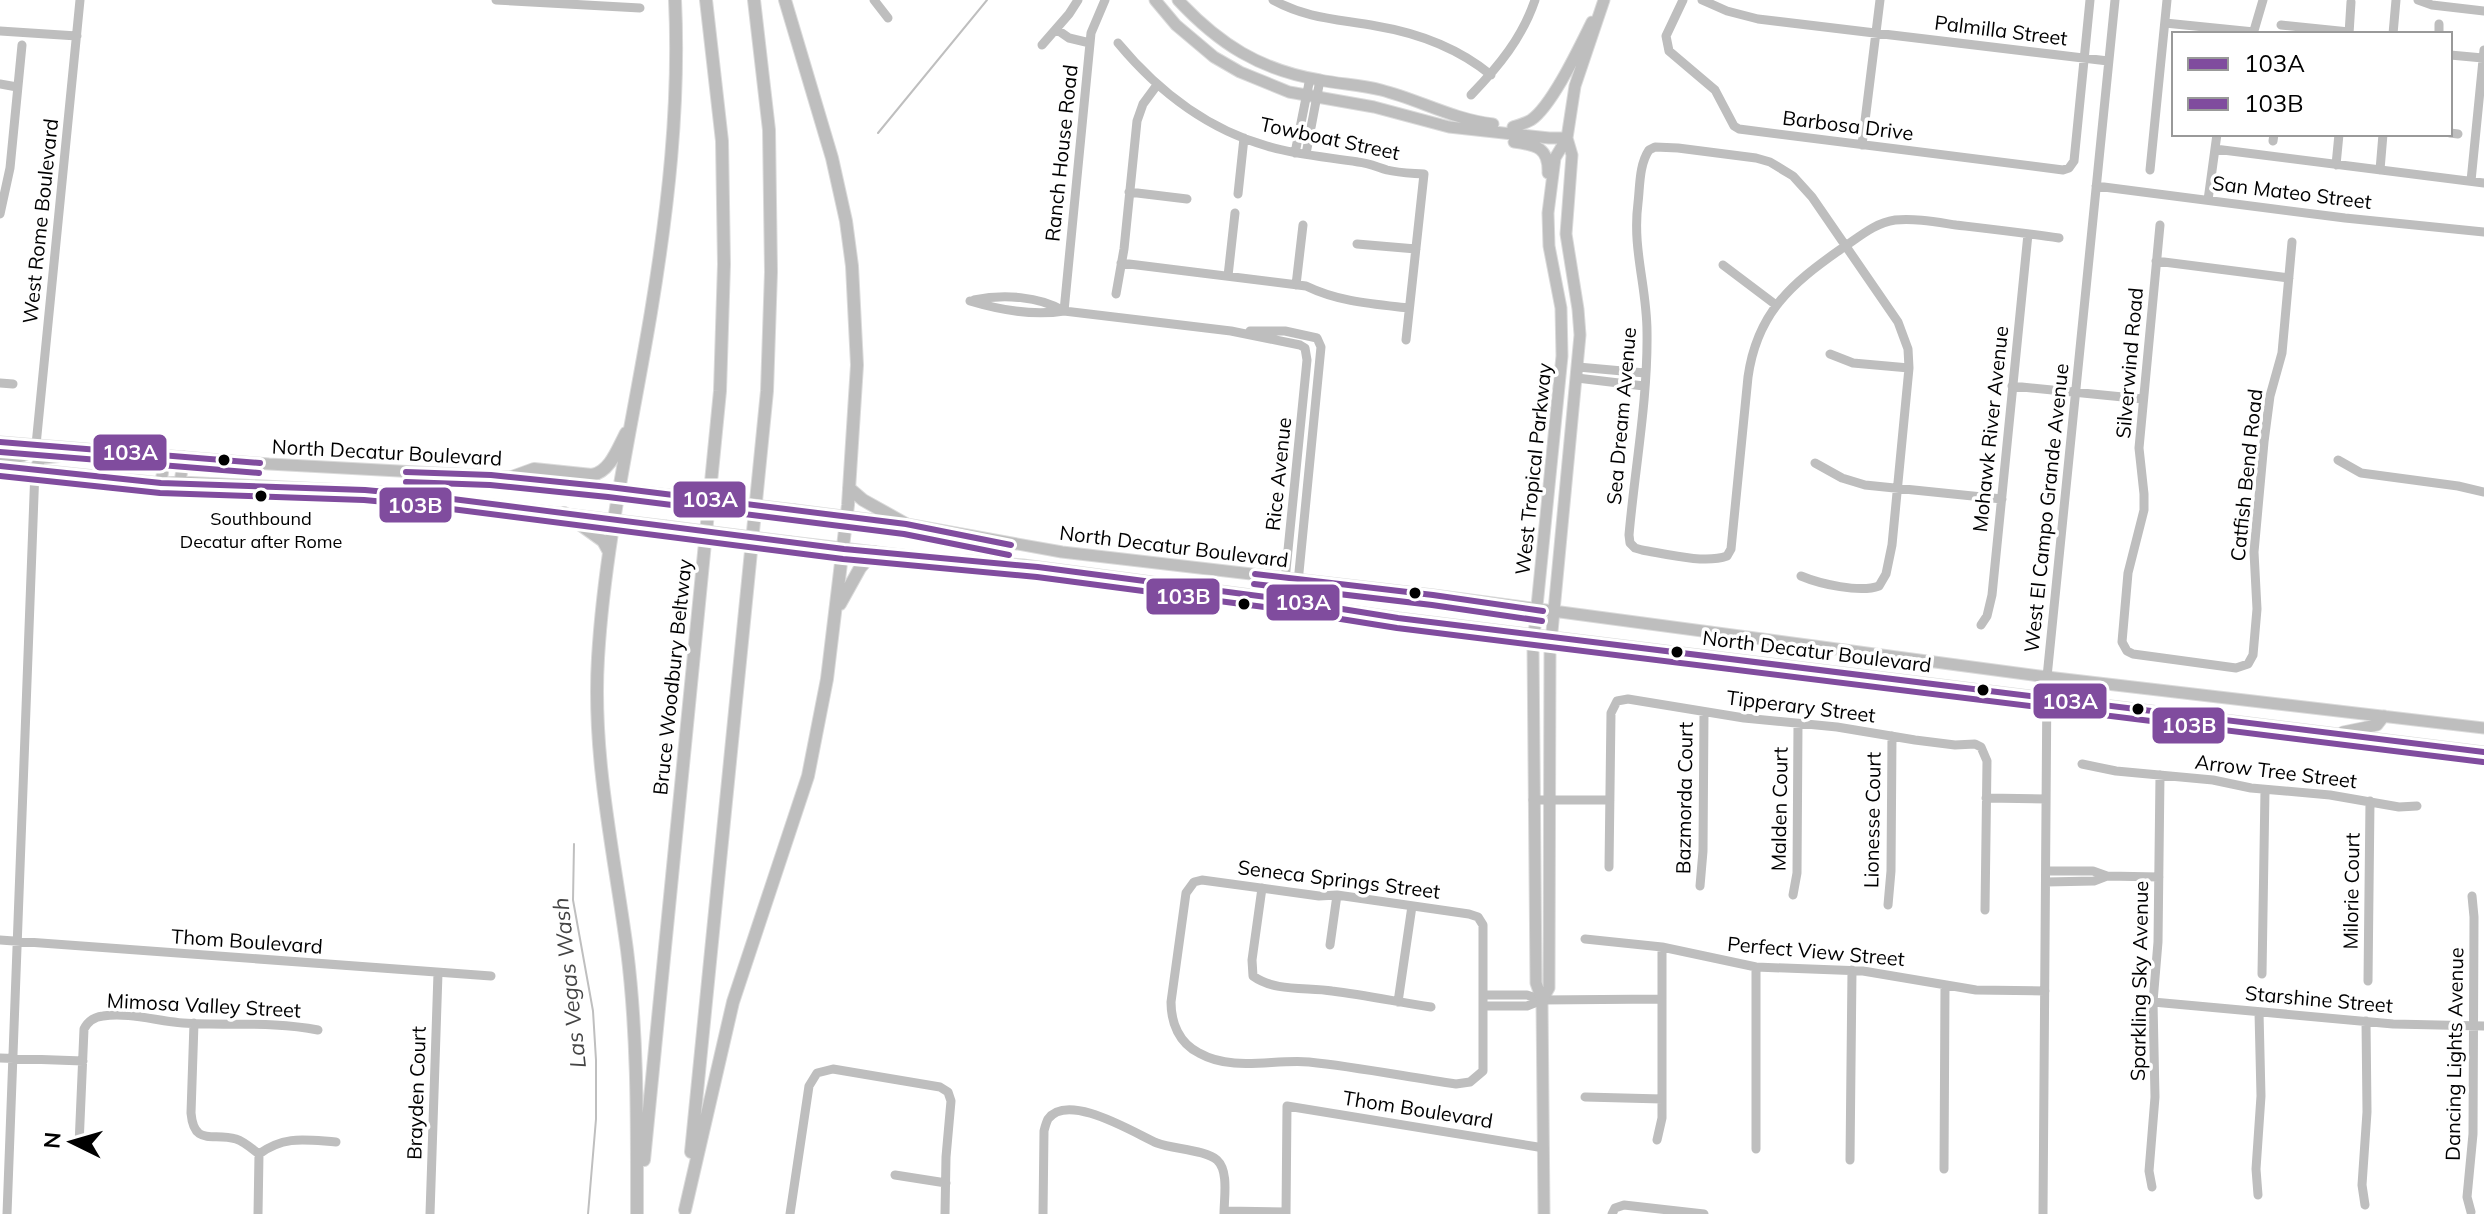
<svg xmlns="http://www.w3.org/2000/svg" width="2484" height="1214" font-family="Mulish,sans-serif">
	<rect width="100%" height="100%" fill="#fff"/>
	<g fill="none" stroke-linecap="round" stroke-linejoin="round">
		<path stroke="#bfbfbf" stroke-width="2" d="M 878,133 L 987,0
			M 574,844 L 573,900 L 593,1011 L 596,1060 L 596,1119 L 588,1214"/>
		<defs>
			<path id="major" d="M 1155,0 L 1176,25 L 1214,57 L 1240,72 L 1289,92 L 1374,107 L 1449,127 L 1549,138 L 1567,138
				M 1178,0 C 1219,44 1260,70 1320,80 C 1340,84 1361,85 1381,90 C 1420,100 1452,119 1493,124
				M 1513,127 C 1519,125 1526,123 1531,120 C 1552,106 1580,46 1592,22
				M 1514,142 C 1537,145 1549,148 1548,173
				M 0,442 L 269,464 L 512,477 L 668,495
				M 0,460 C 15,458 27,458 36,445
				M 0,466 L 161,483 L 180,482 L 384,492 L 665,526
				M 35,469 L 41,458 L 89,454
				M 180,482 L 184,457
				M 161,483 L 165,455
				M 795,510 L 906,524 L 1062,552 L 1433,595 L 2047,677 L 2484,728
				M 791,542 L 926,558 L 1023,565 L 1274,598 L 1296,603 L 1398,618 L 2484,752
				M 2343,732 L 2377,725 L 2384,716
				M 1542,1000 L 1549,988 L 1550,653 L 1580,335 L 1578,309 L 1566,234 L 1572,155 L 1567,138 L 1575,86 L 1604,0
				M 1544,1214 L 1542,1000 L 1536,983 L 1533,646 L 1562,356 L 1561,308 L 1549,246 L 1548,213 L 1555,158 L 1567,138"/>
			<path id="highway" d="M 512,477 L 534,469 L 592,475 C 610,472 618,448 626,433
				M 849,488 L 863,500 L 906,524
				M 564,513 L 603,541 L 609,552
				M 840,604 L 860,568 L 874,552
				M 691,1152 L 767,391 L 771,272 L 769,130 L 754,0
				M 644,1160 L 720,391 L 724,264 L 722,141 L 706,0
				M 685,1210 L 733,1002 L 808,776 L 827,679 L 848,505 L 857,365 L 852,266 L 846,221 L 832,158 L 785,0
				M 637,1214 C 637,1126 638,1038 627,950 C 614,852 592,757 598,658 C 605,541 632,427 651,312 C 668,209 680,104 675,0"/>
		</defs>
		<use href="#major" stroke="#dbdbdb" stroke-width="13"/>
		<use href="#highway" stroke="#dbdbdb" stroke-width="14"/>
		<path stroke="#bebebe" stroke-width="9" d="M 496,0 L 640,8
			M 874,0 L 888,18
			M 1273,0 C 1308,19 1338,19 1376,26 C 1418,33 1458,48 1491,75
			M 1683,0 L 1666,36 L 1669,51 L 1715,90 L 1734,126 L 1739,129 L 2063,170 L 2069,168 L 2074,161 L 2090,0
			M 1702,0 L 1727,11 L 1758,19 L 2108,61
			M 2418,0 L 2432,5 L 2484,11
			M 2165,23 L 2254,32
			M 2281,25 L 2349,32
			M 1056,29 L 1069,38 L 1090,43
			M 0,31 L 77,36
			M 2253,34 L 2263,0
			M 2349,34 L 2351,2
			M 2393,34 L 2396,0
			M 2439,34 L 2439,24
			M 1118,43 C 1157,90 1207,129 1267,146 C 1296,155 1327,157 1358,162 C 1368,163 1377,167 1387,170 C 1399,173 1411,173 1424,174 L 1406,340
			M 1042,45 L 1069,14 L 1078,0
			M 2450,55 L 2483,58
			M 0,84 L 17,87
			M 1471,95 C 1499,66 1522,38 1535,0
			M 2450,133 L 2458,134
			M 2273,141 L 2274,134
			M 1862,145 L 1880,0
			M 2215,149 L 2484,183
			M 1295,153 L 1310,78
			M 1306,154 L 1320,80
			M 2336,165 L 2339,134
			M 2150,170 L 2167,0
			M 2380,170 L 2383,134
			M 2471,181 L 2484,50
			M 2096,186 L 2345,218 L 2484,232
			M 1129,192 L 1187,199
			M 1238,194 L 1244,138
			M 2208,200 L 2217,134
			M 0,214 L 10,168 L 22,45
			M 2160,225 L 2139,448 L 2144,494 L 2144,510 L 2128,573 L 2122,642 L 2127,651 L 2133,654 L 2236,668 L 2248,664 L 2253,655 L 2257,609 L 2254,552 L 2264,442 L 2270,396 L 2282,353 L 2292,242
			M 1357,244 L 1416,249
			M 2156,261 L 2289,278
			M 1121,263 L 1306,286 C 1339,302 1373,304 1409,308
			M 1723,265 L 1776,305
			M 1228,276 L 1235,213
			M 1296,285 L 1303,225
			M 1116,294 L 1124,249 L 1137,121 L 1143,104 L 1157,85
			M 974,300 C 1003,294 1039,296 1064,311
			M 970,301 C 1000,310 1033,316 1064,311 L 1231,331 L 1300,345 L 1305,348 L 1307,360 L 1283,600
			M 1064,311 L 1091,33 L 1105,0
			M 1250,331 L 1285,331 L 1317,338 L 1321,347 L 1296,603
			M 1830,354 L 1853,363 L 1909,368
			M 1578,367 L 1645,373
			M 1577,378 L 1644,386
			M 0,383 L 13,384
			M 2012,386 L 2143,399
			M 36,445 L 80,0
			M 2338,460 L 2361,473 L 2458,486 L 2484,492
			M 1815,463 L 1842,478 L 1865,485 L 2002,499
			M 1801,576 C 1820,584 1860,593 1879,586 L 1886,574 L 1892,545 L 1909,368 L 1908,349 L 1898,322 L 1812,197 L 1793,176 L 1770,162 L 1756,158 L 1678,148 L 1655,147 L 1649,150 C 1639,165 1640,186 1638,203 C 1632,249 1647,287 1647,332 C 1648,399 1635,467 1629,535 L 1630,543 L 1635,548 L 1642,550 C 1666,554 1705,564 1727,556 L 1731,549 L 1748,377 C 1757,313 1791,284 1841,249 C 1858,238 1874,223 1895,220 C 1915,218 1936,222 1956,225 C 1990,229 2025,233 2059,238
			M 1981,625 L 1987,616 L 1992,595 L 2028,234
			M 2082,764 L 2116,771 L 2213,780 L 2251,788 L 2330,795 L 2399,807 L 2417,806
			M 1986,798 L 2046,799
			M 1533,800 L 1610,800
			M 1609,867 L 1611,713 L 1617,701 L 1628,699 L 1744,718 L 1837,727 L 1915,740 L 1955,745 L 1975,744 L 1981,747 L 1987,761 L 1985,910
			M 2046,871 L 2093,871 L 2107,876 L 2159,877
			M 1202,880 L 1319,896 L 1337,895 L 1469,914 L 1478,917 L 1483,925 L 1483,1071 L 1470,1082 L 1456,1084 C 1407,1077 1358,1067 1309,1062 C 1272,1059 1233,1072 1199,1053 C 1179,1043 1171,1023 1171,1002 L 1186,893 L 1194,882 Z
			M 2046,882 L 2094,881 L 2107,876
			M 1700,886 L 1703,851 L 1704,712
			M 1262,888 L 1252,960 L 1253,976 C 1275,992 1307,987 1332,991 C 1365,995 1398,1002 1431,1007
			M 1793,895 L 1797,873 L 1798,724
			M 1888,905 L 1891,871 L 1892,736
			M 1585,939 L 1662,947 L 1756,967 L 1863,971 L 1976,990 L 2045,991
			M 0,940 L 491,976
			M 1330,945 L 1337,895
			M 2262,974 L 2265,790
			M 2368,981 L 2370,801
			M 1483,995 L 1527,995 L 1542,1000 L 1662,999
			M 1398,1002 L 1412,906
			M 2153,1002 L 2393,1024 L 2484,1026
			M 1483,1006 L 1527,1006 L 1542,1000
			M 194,1023 L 191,1113 C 194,1147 213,1132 236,1139 C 245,1142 252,1149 259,1154 C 285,1135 306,1140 336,1142
			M 0,1058 L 83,1061
			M 1585,1097 L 1662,1099
			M 1657,1140 L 1662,1118 L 1662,947
			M 79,1145 L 84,1029 C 88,1021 94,1017 103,1016 C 128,1012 157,1021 183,1023 C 228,1026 272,1021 318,1030
			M 1756,1149 L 1756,967
			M 1850,1160 L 1852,970
			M 1944,1169 L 1945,985
			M 895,1175 L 946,1183
			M 2152,1187 L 2149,1171 L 2155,1097 L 2153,1002 L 2158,942 L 2160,775
			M 2258,1195 L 2256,1169 L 2261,1096 L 2259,1012
			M 2365,1205 L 2362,1185 L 2367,1112 L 2366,1021
			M 1224,1211 L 1286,1212
			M 2471,1212 L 2467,1197 L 2473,1134 L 2474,917 L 2472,896
			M 7,1214 L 35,469
			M 258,1214 L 259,1154
			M 430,1214 L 438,973
			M 790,1214 L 809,1086 L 817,1073 L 833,1069 L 940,1087 L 948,1092 L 951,1101 L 946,1157 L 945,1214
			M 1043,1214 L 1044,1131 C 1045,1127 1046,1123 1048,1119 C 1068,1091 1136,1134 1157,1143 C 1173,1149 1206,1150 1217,1160 C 1229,1171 1224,1198 1224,1214
			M 1286,1214 L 1287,1106 L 1544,1148
			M 1612,1214 L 1615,1208 L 1624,1205 L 1704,1214
			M 2043,1214 L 2047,677 L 2115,0"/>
		<use href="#major" stroke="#bebebe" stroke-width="11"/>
		<use href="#highway" stroke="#bebebe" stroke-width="12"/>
		<defs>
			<path id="major-bridge" d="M 668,495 L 795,510
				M 665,526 L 791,542"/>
		</defs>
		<use href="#major-bridge" stroke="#dbdbdb" stroke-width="13" stroke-linecap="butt"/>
		<use href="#major-bridge" stroke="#bebebe" stroke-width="11"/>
		<defs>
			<path id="bus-1" d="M 0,442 L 260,463
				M 0,466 L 161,483 L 365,490 L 429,496 L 844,549 L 1038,567 L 1274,598 L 1398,618 L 2484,752
				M 406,472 L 491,475 L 609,487 L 906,524 L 1011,545
				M 1255,574 L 1433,595 L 1543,611"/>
			<path id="bus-2" d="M 0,452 L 259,473
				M 0,476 L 160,493 L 364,500 L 428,506 L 843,559 L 1037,577 L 1272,608 L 1397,628 L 2483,762
				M 406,482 L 490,485 L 608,497 L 904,534 L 1009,555
				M 1254,584 L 1432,605 L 1542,621"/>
		</defs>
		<use href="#bus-1" stroke="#fff" stroke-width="12"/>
		<use href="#bus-2" stroke="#fff" stroke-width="12"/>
		<use href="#bus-1" stroke="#804c9e" stroke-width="6"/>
		<use href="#bus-2" stroke="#804c9e" stroke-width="6"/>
	</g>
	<g fill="#000" stroke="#fff" stroke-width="3">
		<circle cx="224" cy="460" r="7"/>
		<circle cx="261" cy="496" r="7"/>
		<circle cx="1415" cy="593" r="7"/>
		<circle cx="1244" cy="604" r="7"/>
		<circle cx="1677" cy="652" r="7"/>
		<circle cx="1983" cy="690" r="7"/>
		<circle cx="2138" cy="709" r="7"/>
	</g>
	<g text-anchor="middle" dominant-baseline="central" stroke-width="7" stroke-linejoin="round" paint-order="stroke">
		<g font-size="18" fill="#000" stroke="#fff">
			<text x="261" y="518">Southbound<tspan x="261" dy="23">Decatur after Rome</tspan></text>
		</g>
		<g font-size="20" fill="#000" stroke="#fff">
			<text transform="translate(2001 30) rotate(7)">Palmilla Street</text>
			<text transform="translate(1848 125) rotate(7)">Barbosa Drive</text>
			<text transform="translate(1330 138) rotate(12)">Towboat Street</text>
			<text transform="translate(1061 153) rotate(-84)">Ranch House Road</text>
			<text transform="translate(2292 192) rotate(7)">San Mateo Street</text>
			<text transform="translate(40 221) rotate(-84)">West Rome Boulevard</text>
			<text transform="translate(2129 363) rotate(-85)">Silverwind Road</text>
			<text transform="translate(1621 416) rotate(-85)">Sea Dream Avenue</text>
			<text transform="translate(1990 429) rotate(-84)">Mohawk River Avenue</text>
			<text transform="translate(387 452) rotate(3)">North Decatur Boulevard</text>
			<text transform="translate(1533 469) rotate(-84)">West Tropical Parkway</text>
			<text transform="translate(1278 474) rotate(-84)">Rice Avenue</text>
			<text transform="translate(2246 475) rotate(-84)">Catfish Bend Road</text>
			<text transform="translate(2046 508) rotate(-84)">West El Campo Grande Avenue</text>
			<text transform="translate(1174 546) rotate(7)">North Decatur Boulevard</text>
			<text transform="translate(1817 651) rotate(7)">North Decatur Boulevard</text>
			<text transform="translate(672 677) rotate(-84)">Bruce Woodbury Beltway</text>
			<text transform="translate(1801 706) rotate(7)">Tipperary Street</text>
			<text transform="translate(2276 771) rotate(7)">Arrow Tree Street</text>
			<text transform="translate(1684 798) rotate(-89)">Bazmorda Court</text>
			<text transform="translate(1779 809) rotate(-89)">Malden Court</text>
			<text transform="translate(1872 820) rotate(-89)">Lionesse Court</text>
			<text transform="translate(1339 879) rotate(7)">Seneca Springs Street</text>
			<text transform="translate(2351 891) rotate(-89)">Milorie Court</text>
			<text transform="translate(247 941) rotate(4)">Thom Boulevard</text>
			<text transform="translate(1816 951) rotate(5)">Perfect View Street</text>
			<text transform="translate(2139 981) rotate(-89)">Sparkling Sky Avenue</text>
			<text transform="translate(2319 999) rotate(5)">Starshine Street</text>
			<text transform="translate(204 1005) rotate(3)">Mimosa Valley Street</text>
			<text transform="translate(2454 1054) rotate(-89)">Dancing Lights Avenue</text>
			<text transform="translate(416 1093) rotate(-88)">Brayden Court</text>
			<text transform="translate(1418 1109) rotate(9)">Thom Boulevard</text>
		</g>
		<g font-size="22" font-style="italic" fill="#444" stroke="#fff">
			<text transform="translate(569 983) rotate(-96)">Las Vegas Wash</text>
		</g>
	</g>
	<g stroke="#fff" stroke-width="3">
		<rect x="92" y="433" width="76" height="39" rx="8" fill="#804c9e"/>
		<rect x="672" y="480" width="75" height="39" rx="8" fill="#804c9e"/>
		<rect x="378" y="486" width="75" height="38" rx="8" fill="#804c9e"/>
		<rect x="1145" y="577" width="76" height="39" rx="8" fill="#804c9e"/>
		<rect x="1265" y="583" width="76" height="39" rx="8" fill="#804c9e"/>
		<rect x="2032" y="682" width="76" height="38" rx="8" fill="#804c9e"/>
		<rect x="2151" y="706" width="75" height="39" rx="8" fill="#804c9e"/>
	</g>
	<g font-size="22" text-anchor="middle" font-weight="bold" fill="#fff">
		<text x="130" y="460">103A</text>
		<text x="710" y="507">103A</text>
		<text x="415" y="513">103B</text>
		<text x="1183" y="604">103B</text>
		<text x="1303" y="610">103A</text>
		<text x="2070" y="709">103A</text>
		<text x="2189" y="733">103B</text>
	</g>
	<rect x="2172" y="32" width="280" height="104" fill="#ffffff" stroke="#999999" stroke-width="2"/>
	<rect x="2188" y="58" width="40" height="12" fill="#804c9e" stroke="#999999" stroke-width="2"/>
	<text x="2244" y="72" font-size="24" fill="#000000">103A</text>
	<rect x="2188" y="98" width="40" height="12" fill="#804c9e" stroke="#999999" stroke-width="2"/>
	<text x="2244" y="112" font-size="24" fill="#000000">103B</text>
	<g transform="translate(72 1142) rotate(275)" stroke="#ffffff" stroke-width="6" paint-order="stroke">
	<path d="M0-6L14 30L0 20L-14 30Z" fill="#000000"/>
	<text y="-12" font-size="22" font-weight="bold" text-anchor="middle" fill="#000000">N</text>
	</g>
</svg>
